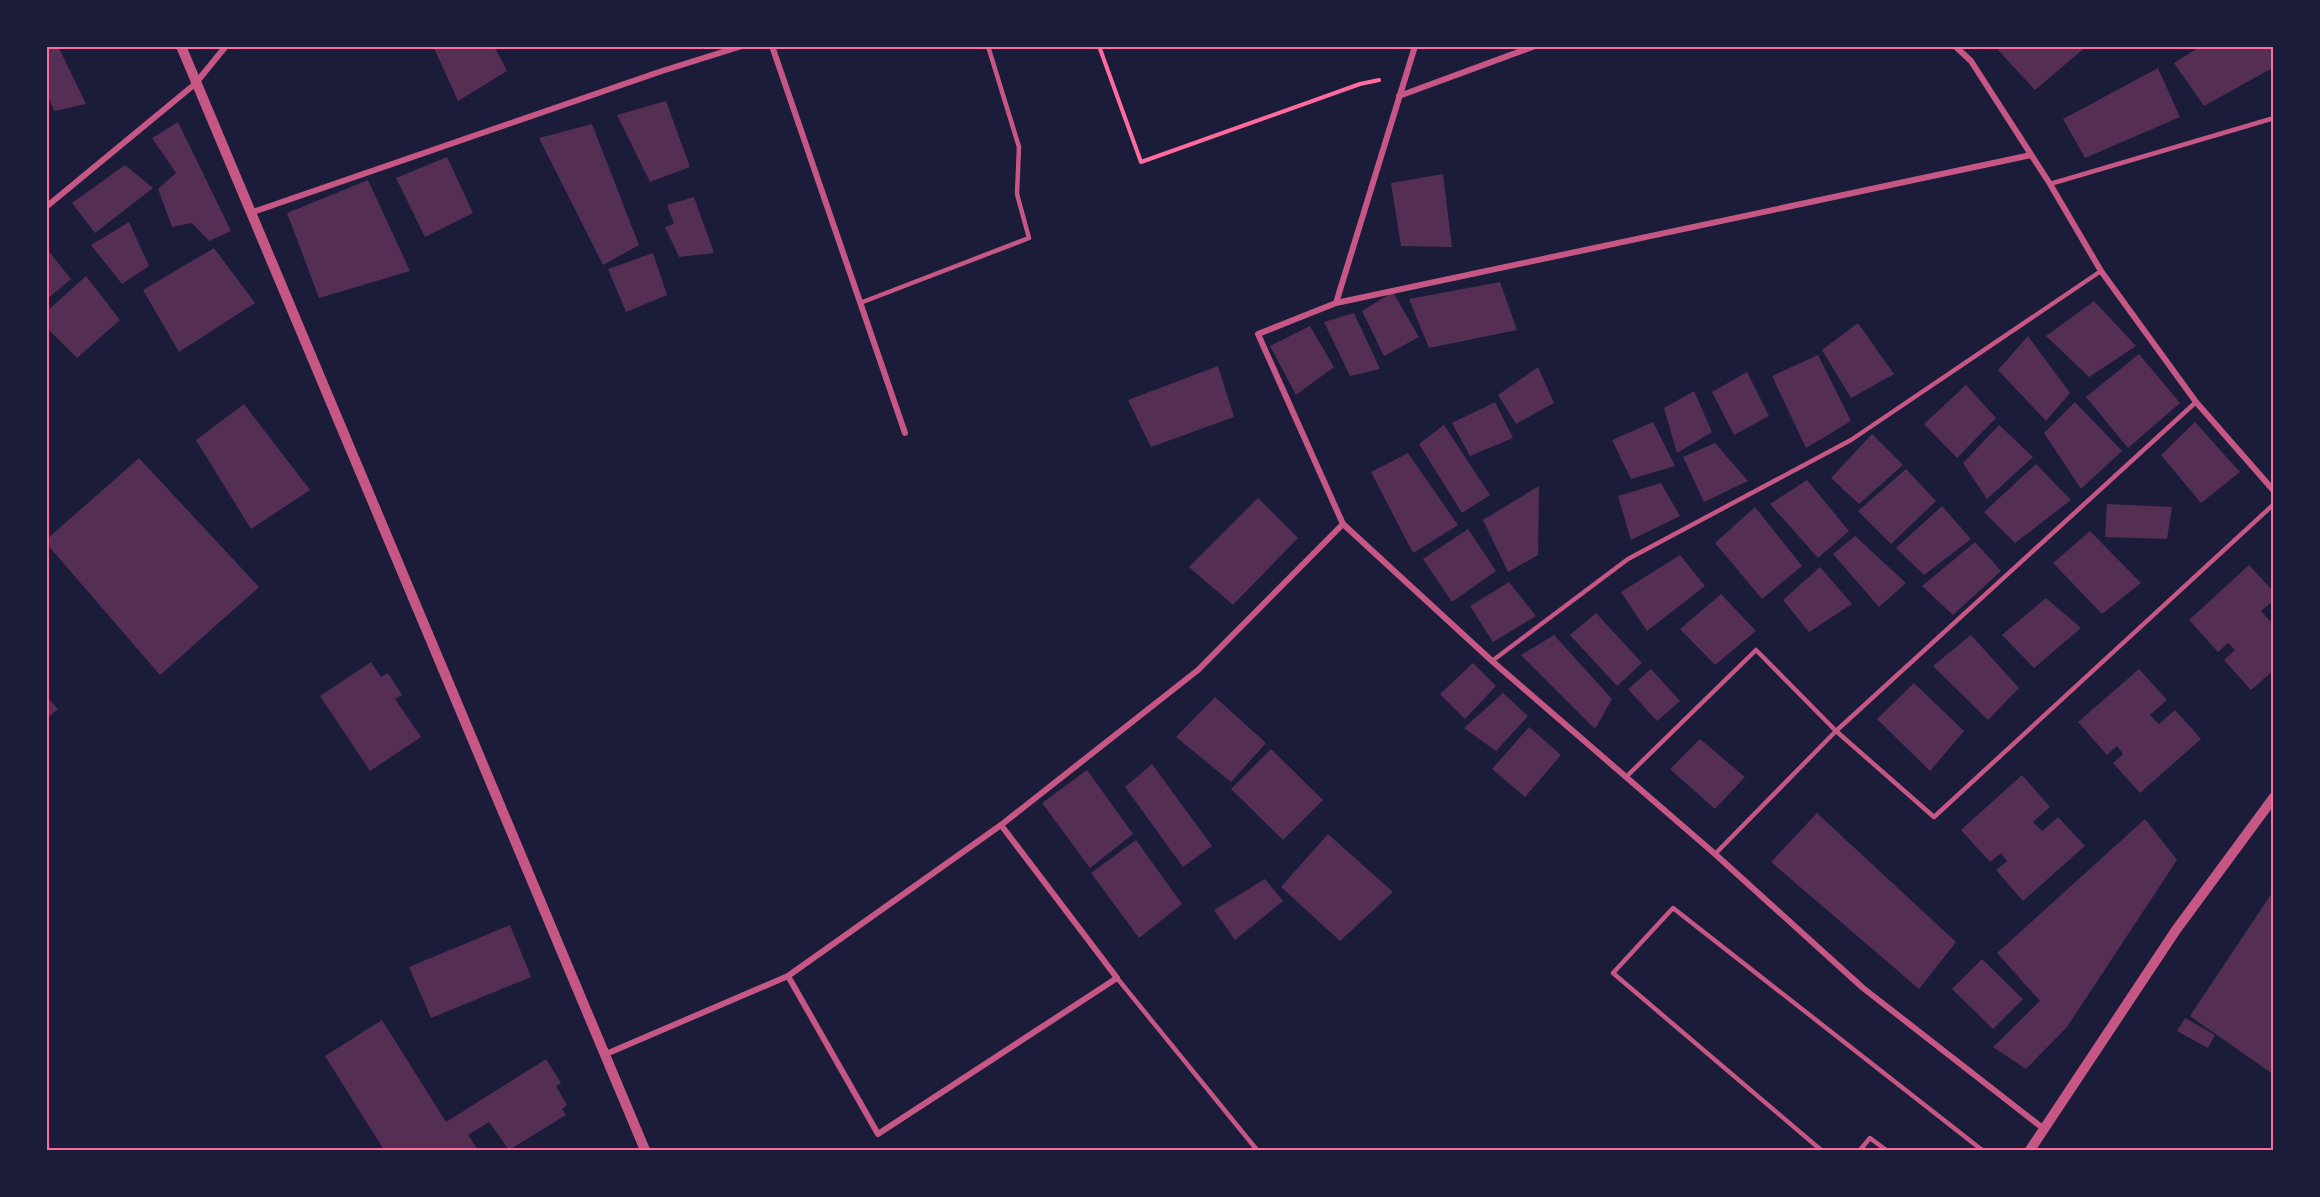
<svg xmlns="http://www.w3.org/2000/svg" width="2320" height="1197" font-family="Rubik,sans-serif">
	<rect width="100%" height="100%" fill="#1b1b3a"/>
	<path fill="#542f53" d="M 53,46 L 58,46 L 86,104 L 54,111 L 46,91 L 46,51 Z
		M 433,46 L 494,46 L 507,71 L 458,101 Z
		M 2004,46 L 2087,46 L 2035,90 L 1998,50 Z
		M 2201,46 L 2274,46 L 2274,67 L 2204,106 L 2174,63 Z
		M 2158,68 L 2180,117 L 2085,158 L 2063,119 Z
		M 666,101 L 690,167 L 650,182 L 617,115 Z
		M 178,122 L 231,231 L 209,241 L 192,223 L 172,227 L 158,189 L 176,173 L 152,138 Z
		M 592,124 L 639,245 L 603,265 L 539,138 Z
		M 447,157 L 473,213 L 425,237 L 396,178 Z
		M 125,165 L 153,188 L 95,233 L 72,203 Z
		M 1443,174 L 1452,247 L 1401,246 L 1391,183 Z
		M 368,180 L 410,271 L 319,298 L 287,213 Z
		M 694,197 L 714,253 L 679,257 L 665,227 L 674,224 L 667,205 Z
		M 129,222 L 149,266 L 122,284 L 91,245 Z
		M 46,248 L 71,279 L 46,300 Z
		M 214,248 L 255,303 L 179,352 L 143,290 Z
		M 653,253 L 667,295 L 626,312 L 608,269 Z
		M 86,276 L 120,320 L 77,358 L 46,327 L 46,312 Z
		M 1500,282 L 1517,330 L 1429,348 L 1409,299 Z
		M 1393,292 L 1419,337 L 1384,356 L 1362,311 Z
		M 2094,301 L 2136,346 L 2089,377 L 2046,336 Z
		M 1354,313 L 1380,369 L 1350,376 L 1324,322 Z
		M 1858,323 L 1894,374 L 1851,398 L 1822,350 Z
		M 1310,326 L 1334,367 L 1296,395 L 1270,346 Z
		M 2028,336 L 2070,393 L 2046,421 L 1998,370 Z
		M 2139,354 L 2180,403 L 2128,448 L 2086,397 Z
		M 1818,355 L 1851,421 L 1806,448 L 1772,376 Z
		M 1218,366 L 1234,417 L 1151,447 L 1128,400 Z
		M 1538,367 L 1554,403 L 1516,424 L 1498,395 Z
		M 1747,372 L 1769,416 L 1734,435 L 1712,392 Z
		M 1966,385 L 1996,418 L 1957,458 L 1924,424 Z
		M 1694,391 L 1712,432 L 1677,453 L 1664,408 Z
		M 1495,402 L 1513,438 L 1470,456 L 1452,423 Z
		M 2075,402 L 2122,451 L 2081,489 L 2044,433 Z
		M 244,404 L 310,490 L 251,529 L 196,440 Z
		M 1653,422 L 1675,466 L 1631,479 L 1612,440 Z
		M 2195,422 L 2240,472 L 2201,503 L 2161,455 Z
		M 1444,425 L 1490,495 L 1462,513 L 1419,444 Z
		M 1999,425 L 2033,457 L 1987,499 L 1963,463 Z
		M 1872,434 L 1903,465 L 1859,504 L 1831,478 Z
		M 1715,443 L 1748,481 L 1704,502 L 1683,457 Z
		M 1408,453 L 1458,525 L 1413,553 L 1371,472 Z
		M 139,458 L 259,587 L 160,675 L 46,543 L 46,540 Z
		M 2036,464 L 2071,500 L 2015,543 L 1984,512 Z
		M 1906,469 L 1936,501 L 1891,544 L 1858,511 Z
		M 1807,480 L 1849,531 L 1818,558 L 1770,504 Z
		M 1661,483 L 1680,516 L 1631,540 L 1618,496 Z
		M 1539,486 L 1538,555 L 1508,572 L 1483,520 Z
		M 1258,498 L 1298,538 L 1233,605 L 1189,567 Z
		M 2107,504 L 2172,507 L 2167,539 L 2105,537 Z
		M 1942,506 L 1971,539 L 1924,575 L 1896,548 Z
		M 1755,507 L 1802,566 L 1762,599 L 1715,543 Z
		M 1468,529 L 1496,571 L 1452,602 L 1423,559 Z
		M 2090,531 L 2141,583 L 2102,614 L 2053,563 Z
		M 1855,536 L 1906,583 L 1879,607 L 1833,554 Z
		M 1975,542 L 2001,571 L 1953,615 L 1922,586 Z
		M 1680,555 L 1705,586 L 1647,631 L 1621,592 Z
		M 2249,565 L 2274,592 L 2274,600 L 2261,611 L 2270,621 L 2274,618 L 2274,670 L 2251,690 L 2224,660 L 2235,650 L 2228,643 L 2218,652 L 2189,620 Z
		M 1820,567 L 1852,604 L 1809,632 L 1783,600 Z
		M 1509,582 L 1536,616 L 1493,642 L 1470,606 Z
		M 1721,594 L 1756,631 L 1715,665 L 1680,629 Z
		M 2046,598 L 2081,628 L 2034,668 L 2002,635 Z
		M 1596,613 L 1642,663 L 1617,686 L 1570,635 Z
		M 1554,635 L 1612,699 L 1595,729 L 1521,655 Z
		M 1971,635 L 2019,688 L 1988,720 L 1933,666 Z
		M 371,662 L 381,677 L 388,673 L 402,695 L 395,699 L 421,737 L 370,771 L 320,696 Z
		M 1473,663 L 1496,686 L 1465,719 L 1440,694 Z
		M 1651,669 L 1680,701 L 1657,721 L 1628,689 Z
		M 2139,669 L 2167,700 L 2150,715 L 2159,724 L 2175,710 L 2201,739 L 2140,793 L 2113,763 L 2123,754 L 2117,746 L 2107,755 L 2078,722 Z
		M 1914,683 L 1964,731 L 1930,771 L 1877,719 Z
		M 1503,693 L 1528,716 L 1496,751 L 1464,728 Z
		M 46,696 L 58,709 L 46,719 Z
		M 1215,697 L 1266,743 L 1231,782 L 1176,737 Z
		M 1529,727 L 1561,755 L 1525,797 L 1492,769 Z
		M 1700,739 L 1745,777 L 1715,809 L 1670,769 Z
		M 1271,749 L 1323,800 L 1283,840 L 1231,789 Z
		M 1152,764 L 1212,846 L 1183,867 L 1125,787 Z
		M 1087,770 L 1133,834 L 1090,868 L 1042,803 Z
		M 2022,775 L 2050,807 L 2033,822 L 2042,831 L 2058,817 L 2085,846 L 2023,901 L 1996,870 L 2007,861 L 2001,853 L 1990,862 L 1961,830 Z
		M 1817,813 L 1956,942 L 1919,989 L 1771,862 Z
		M 2145,819 L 2177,860 L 2067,1027 L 2026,1069 L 1993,1047 L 2040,1001 L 1997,953 Z
		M 1328,834 L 1393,892 L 1340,941 L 1281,887 Z
		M 1136,840 L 1182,904 L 1139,938 L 1091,873 Z
		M 1265,879 L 1283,901 L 1235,940 L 1214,910 Z
		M 2274,890 L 2274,1075 L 2190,1016 Z
		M 510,925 L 531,977 L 431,1018 L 409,967 Z
		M 1982,959 L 2023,999 L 1993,1029 L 1952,989 Z
		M 2185,1018 L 2215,1035 L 2208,1048 L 2177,1031 Z
		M 382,1020 L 446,1122 L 546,1059 L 561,1083 L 556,1086 L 567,1105 L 562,1109 L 566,1115 L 509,1150 L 489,1122 L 468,1135 L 478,1150 L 384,1150 L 325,1056 Z"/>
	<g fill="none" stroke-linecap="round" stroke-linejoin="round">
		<path stroke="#ff6b9d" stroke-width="4" d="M 1099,46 L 1141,162 L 1360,84 L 1379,80"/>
		<path stroke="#c65784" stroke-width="4.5" d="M 2050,184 L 2274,118
			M 860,303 L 1029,238 L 1017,194 L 1019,147 L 988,46
			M 1492,661 L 1628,559 L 1851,440 L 2101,271
			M 1626,777 L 1756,650 L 1836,731 L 1934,817 L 2274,504
			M 1715,854 L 1836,731 L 2196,402
			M 1117,978 L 1257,1150
			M 1821,1150 L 1613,973 L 1673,908 L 1982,1150
			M 1860,1150 L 1870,1138 L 1886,1150"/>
		<path stroke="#c65784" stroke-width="6" d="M 772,46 L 905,433
			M 1955,46 L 1971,61 L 2050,184 L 2101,271 L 2196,402 L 2274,491
			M 1399,96 L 1535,46
			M 2031,155 L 1336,303 L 1258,334 L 1343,524 L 1492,661 L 1715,854 L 1863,988 L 2044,1129
			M 46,207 L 195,84 L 226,46
			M 250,213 L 662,71 L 742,46
			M 1336,303 L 1415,46
			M 788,976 L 878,1134 L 1117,978 L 1001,825
			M 606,1054 L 788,976 L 1001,825 L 1198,670 L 1343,524"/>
		<path stroke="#c65784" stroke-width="10" d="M 181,46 L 645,1150
			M 2030,1150 L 2176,930 L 2274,797"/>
	</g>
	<rect width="2320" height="1197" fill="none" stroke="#1b1b3a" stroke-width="96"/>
	<rect x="48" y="48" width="2224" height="1101" fill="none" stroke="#ff6b9d" stroke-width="2"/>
</svg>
